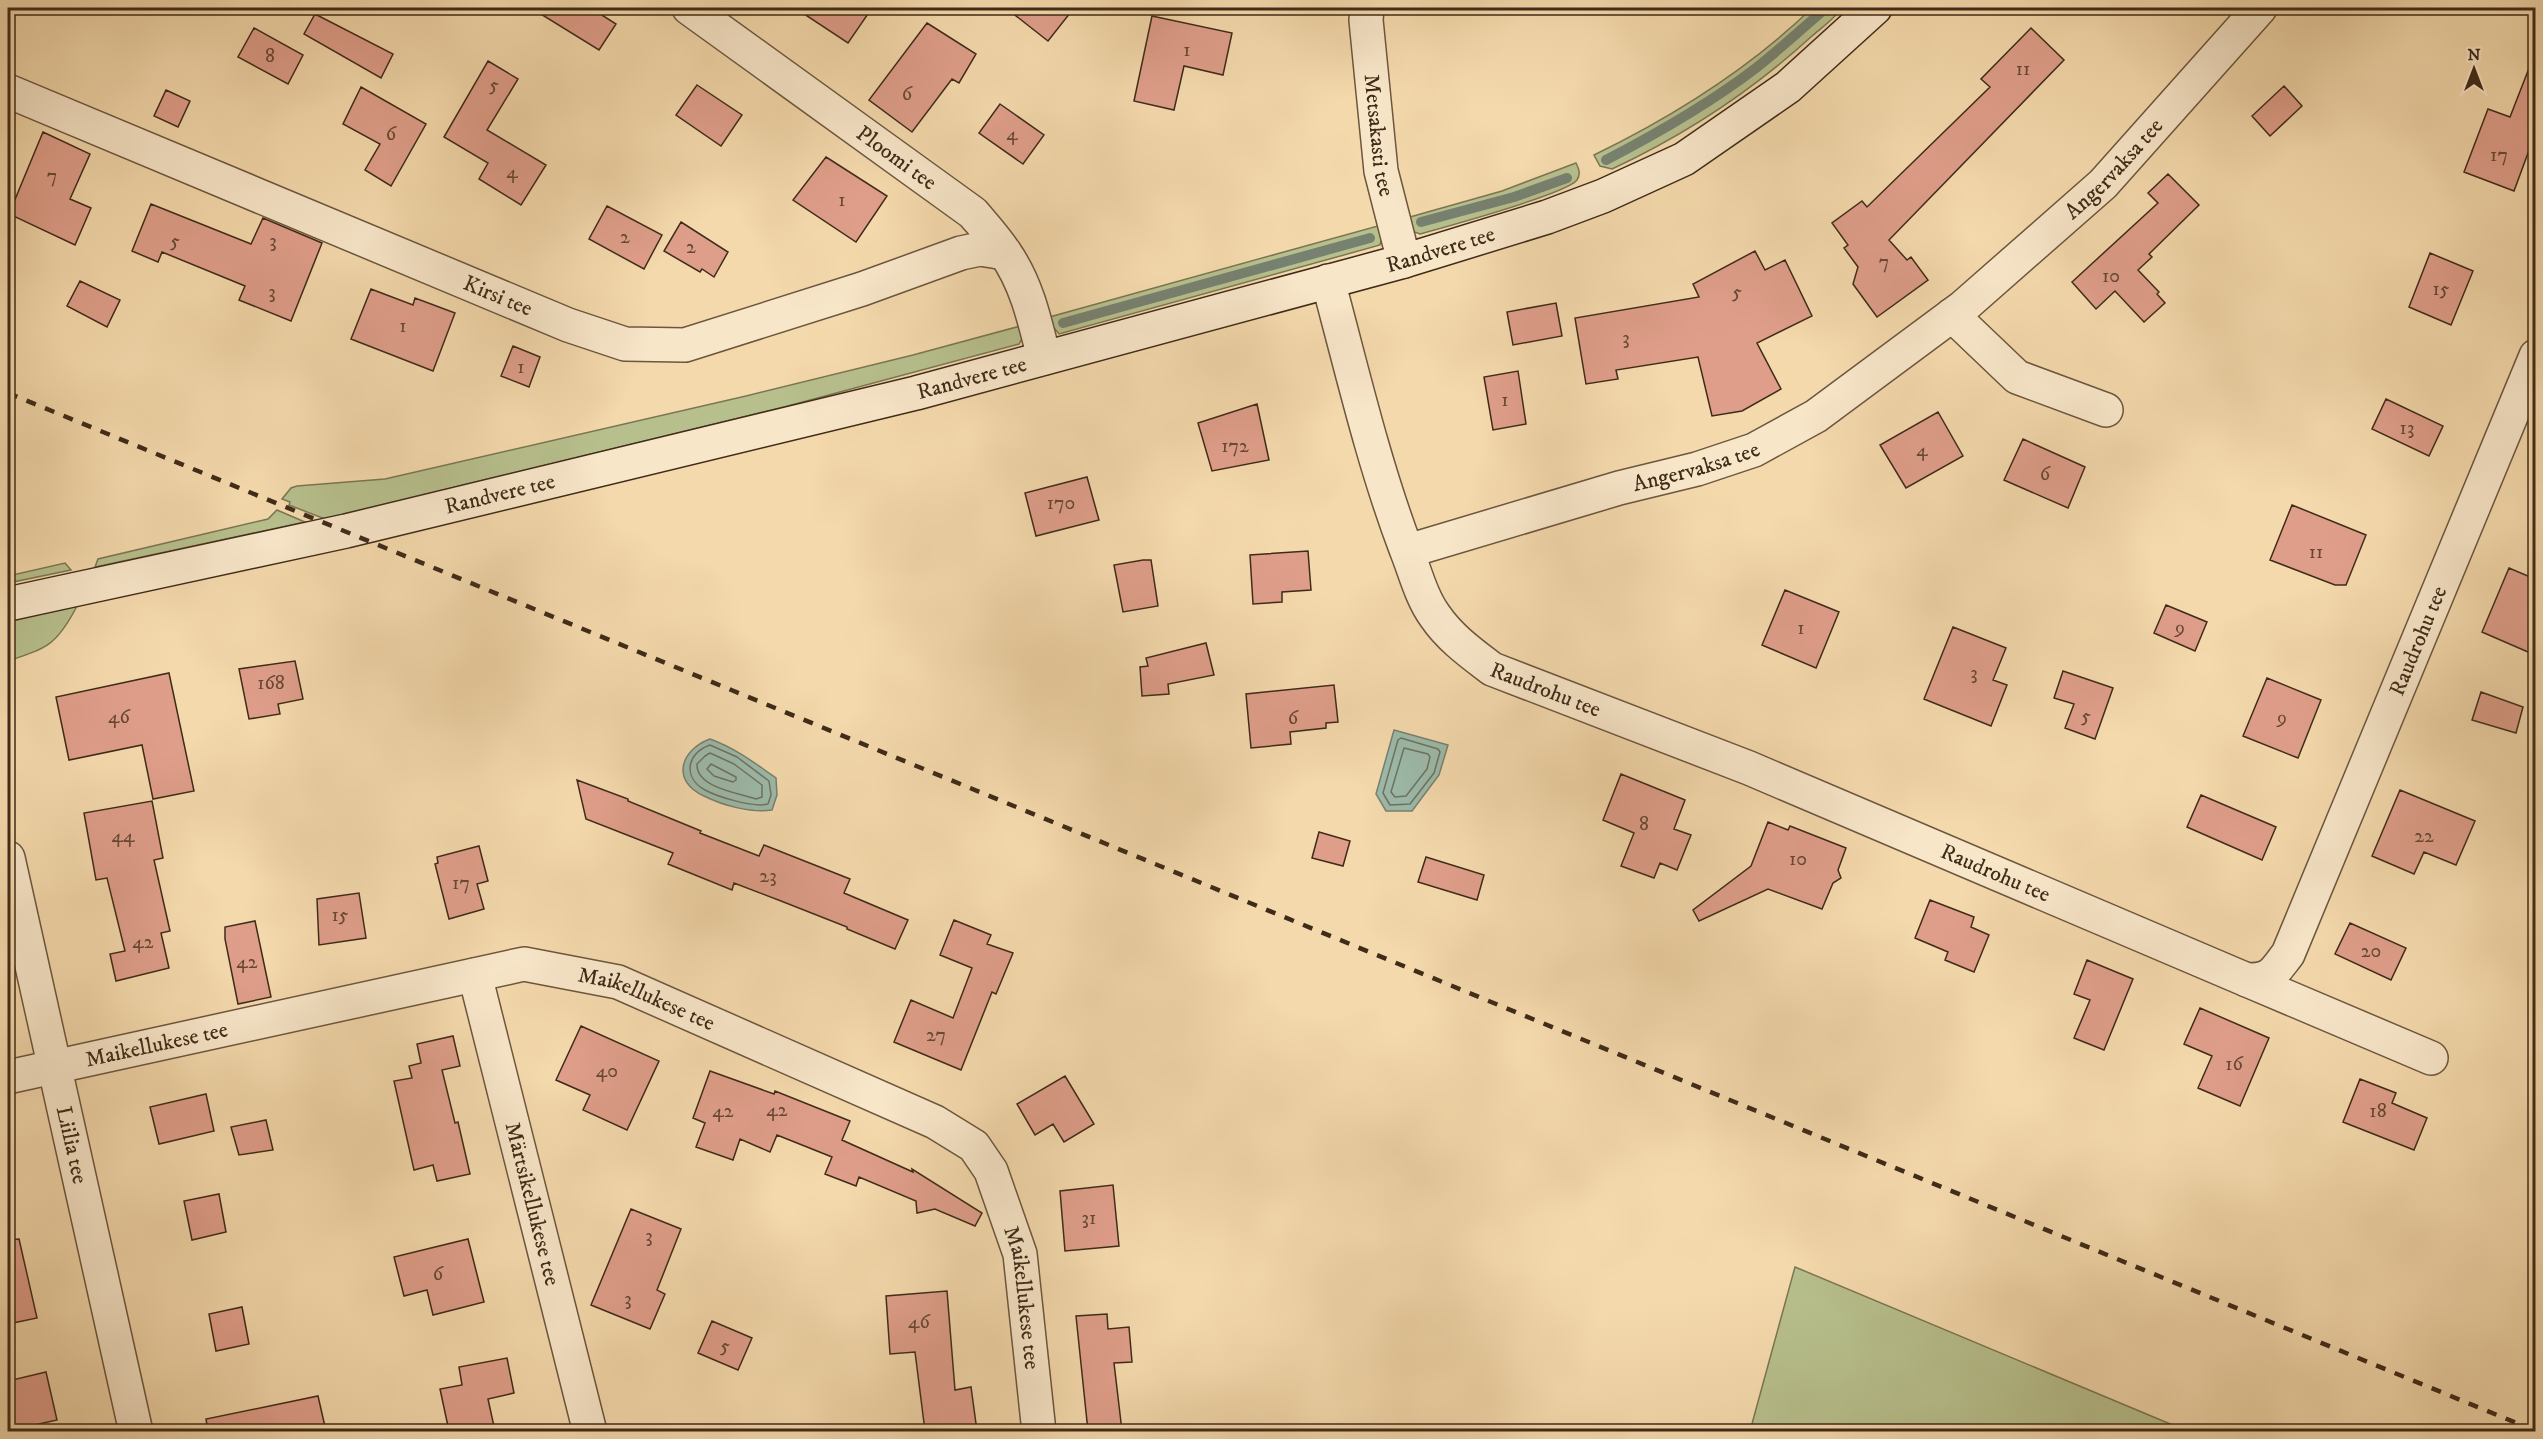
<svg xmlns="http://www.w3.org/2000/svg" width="2543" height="1439" font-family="'IM FELL DW Pica',serif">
	<rect width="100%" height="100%" fill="#f4d9ac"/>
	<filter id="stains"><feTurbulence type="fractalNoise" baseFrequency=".00333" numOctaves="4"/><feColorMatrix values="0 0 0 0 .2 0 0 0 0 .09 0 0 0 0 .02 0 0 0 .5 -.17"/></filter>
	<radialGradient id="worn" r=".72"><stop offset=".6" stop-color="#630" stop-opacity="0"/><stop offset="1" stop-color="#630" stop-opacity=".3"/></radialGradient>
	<path fill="#b7c08d" stroke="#7b7653" stroke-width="1.5" d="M 1812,8 L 1841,8 C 1836,18 1821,28 1812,36 C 1752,91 1685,135 1612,169 L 1600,166 L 1594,155 C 1674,116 1749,69 1812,8 Z
		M 1576,163 C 1579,169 1581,174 1577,180 C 1566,194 1445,227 1420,234 L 1412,231 L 1403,219 L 1502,191 Z
		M 1385,224 L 1380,245 L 1059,334 L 1046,318 Z
		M 1024,325 L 1025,333 L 1019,344 L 784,407 L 325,519 L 289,505 L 290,502 L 282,499 L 291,488 L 297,486 L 385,479 L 746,396 L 913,355 Z
		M 277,510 L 305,522 L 95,567 L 98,559 L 268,519 Z
		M 65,563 L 71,570 L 8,583 L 8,576 Z
		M 77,606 C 57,645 47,648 8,661 L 8,622 Z
		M 1795,1267 L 2187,1431 L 1750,1431 Z"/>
	<path fill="#9cbaaa" stroke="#778170" stroke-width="1.5" d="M 1394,730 L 1448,745 L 1439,775 L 1412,811 L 1386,811 L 1376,794 Z
		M 710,739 C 735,748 755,763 776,778 L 777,795 L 772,810 C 751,813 724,806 704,796 C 671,781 680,750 710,739 Z"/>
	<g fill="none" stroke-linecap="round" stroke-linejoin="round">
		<path stroke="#6e7262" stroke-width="1.5" d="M 1401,738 L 1438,749 L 1440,752 L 1434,773 L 1410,804 L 1390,805 L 1383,793 L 1398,740 Z
			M 710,745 L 737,757 L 769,781 L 771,795 L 768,804 C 754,808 718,797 705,790 C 682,777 687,753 710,745 Z
			M 1404,748 L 1428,754 L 1430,757 L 1427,769 L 1406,796 L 1395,797 L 1391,792 Z
			M 710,753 L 734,764 L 762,785 L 762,797 L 756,799 C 739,793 696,788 697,764 L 705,756 Z
			M 711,764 L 736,777 L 736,780 L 733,782 L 714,776 L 707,769 Z"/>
		<path stroke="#778170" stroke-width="10" d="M 1606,160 C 1658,133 1709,104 1756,68 C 1780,49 1803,28 1826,8
			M 1421,222 L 1514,197 L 1567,178
			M 1063,323 L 1370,238"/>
	</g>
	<path fill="#df9e8a" stroke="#3f2b19" stroke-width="1.5" d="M 531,8 L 591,8 L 616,24 L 599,50 Z
		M 795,8 L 872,8 L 848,43 Z
		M 1006,8 L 1074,8 L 1048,41 Z
		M 315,14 L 393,54 L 381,78 L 304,34 Z
		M 1152,16 L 1232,33 L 1223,75 L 1184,66 L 1174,110 L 1134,101 Z
		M 927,23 L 976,54 L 959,83 L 952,79 L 912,132 L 869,100 Z
		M 254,28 L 303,55 L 288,84 L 238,57 Z
		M 2031,28 L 2064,60 L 1889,240 L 1907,260 L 1911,257 L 1928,280 L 1877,317 L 1853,284 L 1858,267 L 1844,248 L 1848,245 L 1832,223 L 1862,201 L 1867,207 L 1990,87 L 1981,79 Z
		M 2533,58 L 2535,58 L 2535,134 L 2514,191 L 2464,172 L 2488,109 L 2510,117 Z
		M 488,61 L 518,79 L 487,130 L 546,165 L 521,205 L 479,179 L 488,163 L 444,137 Z
		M 697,85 L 742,115 L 721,146 L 676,115 Z
		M 2284,86 L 2302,106 L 2270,136 L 2252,116 Z
		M 361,87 L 426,124 L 391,186 L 365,170 L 380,144 L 343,124 Z
		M 166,90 L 190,101 L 178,127 L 154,116 Z
		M 1000,104 L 1044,135 L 1023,164 L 979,133 Z
		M 43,132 L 90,154 L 70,199 L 91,208 L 75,245 L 9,214 Z
		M 826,157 L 887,196 L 856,242 L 793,200 Z
		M 2168,174 L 2199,205 L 2149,254 L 2152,257 L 2138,270 L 2159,292 L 2157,294 L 2165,303 L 2144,322 L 2115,291 L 2096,309 L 2072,282 L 2158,203 L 2148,193 Z
		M 151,204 L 251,244 L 263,218 L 322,243 L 291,321 L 239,300 L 245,286 L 162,252 L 158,262 L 132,251 Z
		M 607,206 L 662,235 L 644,269 L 589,239 Z
		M 681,222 L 728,252 L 714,277 L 702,269 L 700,272 L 664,251 Z
		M 1755,251 L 1765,270 L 1785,260 L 1812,316 L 1757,343 L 1781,389 L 1742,411 L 1712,416 L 1698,357 L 1616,370 L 1618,379 L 1586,384 L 1575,318 L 1699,297 L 1693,284 Z
		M 2430,253 L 2473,271 L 2451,325 L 2409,307 Z
		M 80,281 L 120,300 L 107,327 L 67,306 Z
		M 371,289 L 413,305 L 415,298 L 455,313 L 433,371 L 351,339 Z
		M 1556,303 L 1562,336 L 1513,345 L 1507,312 Z
		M 513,346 L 540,357 L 529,387 L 501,376 Z
		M 1518,371 L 1526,424 L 1493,430 L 1484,377 Z
		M 2386,399 L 2443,426 L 2429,456 L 2372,429 Z
		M 1257,404 L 1269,460 L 1212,471 L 1198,423 Z
		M 1938,412 L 1963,456 L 1906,488 L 1880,445 Z
		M 2023,439 L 2085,467 L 2068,508 L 2004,480 Z
		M 1087,477 L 1099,520 L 1036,536 L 1025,493 Z
		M 2292,505 L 2366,535 L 2346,585 L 2335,585 L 2270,560 Z
		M 1308,551 L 1311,590 L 1282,592 L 1282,602 L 1253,604 L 1250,555 Z
		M 1143,560 L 1151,560 L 1158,606 L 1123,612 L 1114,565 Z
		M 2509,568 L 2535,579 L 2535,655 L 2482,632 Z
		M 1785,590 L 1839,612 L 1816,668 L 1762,645 Z
		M 2166,605 L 2207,622 L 2195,651 L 2154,633 Z
		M 1953,627 L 2006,648 L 1993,680 L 2007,685 L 1991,726 L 1924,699 Z
		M 1206,643 L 1214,675 L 1168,684 L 1169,694 L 1142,696 L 1140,667 L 1148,666 L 1146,658 Z
		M 295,661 L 303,699 L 278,704 L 280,714 L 249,719 L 239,669 Z
		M 2063,671 L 2113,688 L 2095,739 L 2065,728 L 2074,704 L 2054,698 Z
		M 169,673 L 194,791 L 153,799 L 142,745 L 69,760 L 56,697 Z
		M 2267,678 L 2321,700 L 2298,758 L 2243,736 Z
		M 1334,685 L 1338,722 L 1326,723 L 1326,728 L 1290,732 L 1291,744 L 1251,748 L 1246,694 Z
		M 2481,692 L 2523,707 L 2516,733 L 2472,720 Z
		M 1621,774 L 1685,800 L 1674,829 L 1691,835 L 1677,870 L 1660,863 L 1654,878 L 1621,866 L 1634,833 L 1603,820 Z
		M 577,780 L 628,799 L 628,801 L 701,831 L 700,833 L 759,856 L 764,845 L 850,879 L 844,893 L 908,920 L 895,949 L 847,929 L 847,927 L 781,901 L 734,883 L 732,890 L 668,864 L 673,853 L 586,819 Z
		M 2400,790 L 2475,821 L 2456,865 L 2424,852 L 2414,874 L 2372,856 Z
		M 2201,795 L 2276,827 L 2262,860 L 2187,827 Z
		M 152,801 L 163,858 L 154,860 L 170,931 L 161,933 L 169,968 L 116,981 L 110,954 L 125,951 L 107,878 L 96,880 L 84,813 Z
		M 1768,822 L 1788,830 L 1790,826 L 1846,848 L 1838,870 L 1841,878 L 1833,883 L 1822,909 L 1768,889 L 1699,921 L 1693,910 L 1751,866 Z
		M 1319,832 L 1350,841 L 1343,866 L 1312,858 Z
		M 479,846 L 488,881 L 477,884 L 484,909 L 449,919 L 435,864 L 438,863 L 437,857 Z
		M 1426,857 L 1484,875 L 1477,900 L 1418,882 Z
		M 359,893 L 366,938 L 319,945 L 317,899 Z
		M 1930,900 L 1974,917 L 1971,927 L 1989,935 L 1974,972 L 1945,960 L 1948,952 L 1915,938 Z
		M 954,920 L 991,935 L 987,944 L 1013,953 L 996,994 L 992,992 L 961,1070 L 894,1042 L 911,1000 L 953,1018 L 972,968 L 940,955 Z
		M 255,921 L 271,997 L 238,1004 L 225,939 L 225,927 Z
		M 2350,923 L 2406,948 L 2391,980 L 2335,954 Z
		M 2087,960 L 2133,979 L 2104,1050 L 2074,1038 L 2090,1000 L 2074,994 Z
		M 2200,1008 L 2269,1038 L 2240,1106 L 2198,1088 L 2212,1056 L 2184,1044 Z
		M 581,1026 L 659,1061 L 627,1130 L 583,1110 L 590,1095 L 556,1080 Z
		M 453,1036 L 460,1066 L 442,1070 L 455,1123 L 458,1122 L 470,1174 L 437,1181 L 433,1165 L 414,1170 L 394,1081 L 412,1078 L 409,1066 L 421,1063 L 417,1044 Z
		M 710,1071 L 774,1094 L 775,1091 L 850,1121 L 842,1140 L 913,1172 L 912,1169 L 982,1213 L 975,1226 L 935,1209 L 917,1213 L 916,1201 L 859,1177 L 856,1186 L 825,1174 L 832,1157 L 777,1135 L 770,1152 L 740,1139 L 733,1160 L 696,1147 L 705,1123 L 693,1118 Z
		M 1065,1076 L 1094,1124 L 1064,1142 L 1053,1124 L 1035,1135 L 1017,1104 Z
		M 2360,1079 L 2396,1093 L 2392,1103 L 2427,1118 L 2414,1150 L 2343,1122 Z
		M 206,1094 L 214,1131 L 159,1144 L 150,1107 Z
		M 266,1120 L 273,1150 L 239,1155 L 231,1127 Z
		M 1113,1185 L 1119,1246 L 1065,1251 L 1060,1191 Z
		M 219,1194 L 226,1232 L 192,1240 L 184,1201 Z
		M 631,1209 L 681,1229 L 657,1290 L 665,1294 L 650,1329 L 591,1305 Z
		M 19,1239 L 37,1318 L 8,1324 L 8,1240 Z
		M 468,1239 L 484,1302 L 433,1315 L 427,1290 L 404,1296 L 394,1257 Z
		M 947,1291 L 955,1390 L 971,1387 L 977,1431 L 925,1431 L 915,1352 L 890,1354 L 886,1296 Z
		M 242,1307 L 249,1344 L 216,1351 L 209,1314 Z
		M 1107,1314 L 1108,1329 L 1129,1327 L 1132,1362 L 1114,1363 L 1122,1431 L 1088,1431 L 1076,1316 Z
		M 712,1321 L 752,1338 L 738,1370 L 698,1353 Z
		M 507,1358 L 514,1393 L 488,1399 L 495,1431 L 449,1431 L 440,1389 L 462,1385 L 459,1367 Z
		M 46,1372 L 57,1420 L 8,1431 L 8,1381 Z
		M 318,1396 L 326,1431 L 208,1431 L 206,1419 Z"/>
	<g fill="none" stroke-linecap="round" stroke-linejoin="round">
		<defs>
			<g id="street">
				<path id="s1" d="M 689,8 L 973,213 C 984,226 996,239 1005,253 C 1027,284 1035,322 1044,358"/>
				<path id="s2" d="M 1367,8 L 1366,20 L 1381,171 L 1404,261"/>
				<path id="s3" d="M 8,91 L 568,325 L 625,344 L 685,345 L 862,289 L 961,253 L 980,249 L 1005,253"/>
				<path id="s4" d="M 1328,281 C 1352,370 1373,462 1406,549 C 1415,571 1421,597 1435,616 C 1450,638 1471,653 1492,669 L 1749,768 L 2247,980 C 2272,980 2273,973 2288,954 L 2536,356"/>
				<path d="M 1952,315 L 2017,377 L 2106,410"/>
				<path id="s5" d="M 1408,551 L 1619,488 L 1697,469 L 1754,450 L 1816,416 L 1963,307 L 2103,184 L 2260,8"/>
				<path id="s6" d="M 8,858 L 136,1432"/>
				<path id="s7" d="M 475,975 L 590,1432"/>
				<path d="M 2247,980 L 2431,1058"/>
				<path id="s8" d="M 8,1077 L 524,964 L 618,982 L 935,1122 L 974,1146 L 991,1171 L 1020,1254 L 1039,1432"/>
			</g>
			<g id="secondary">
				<path id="s9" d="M 8,604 L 346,531 L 916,393 L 1404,261 L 1547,217 L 1603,196 L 1684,159 L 1788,87 L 1875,8"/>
			</g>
		</defs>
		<use href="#street" stroke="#6c563e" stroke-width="36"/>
		<use href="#secondary" stroke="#3f2b19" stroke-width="36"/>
		<use href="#street" stroke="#f8e6c9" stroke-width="33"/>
		<use href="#secondary" stroke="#f8e6c9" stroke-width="33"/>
		<path stroke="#3f2b19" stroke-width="4.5" stroke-dasharray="10 10" stroke-linecap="butt" d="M 8,393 L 2536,1431"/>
	</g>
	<g text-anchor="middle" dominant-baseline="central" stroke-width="5" stroke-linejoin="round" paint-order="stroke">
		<g font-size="20" fill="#674835">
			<text x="1187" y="50">1</text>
			<text x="270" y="56">8</text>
			<text x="2023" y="69">11</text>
			<text x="494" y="85">5</text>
			<text x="907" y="94">6</text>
			<text x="391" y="134">6</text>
			<text x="1012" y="134">4</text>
			<text x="2499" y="155">17</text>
			<text x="512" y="172">4</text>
			<text x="52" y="176">7</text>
			<text x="842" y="200">1</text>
			<text x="625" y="237">2</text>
			<text x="175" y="241">5</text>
			<text x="273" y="241">3</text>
			<text x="691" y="247">2</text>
			<text x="1884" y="262">7</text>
			<text x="2111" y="276">10</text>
			<text x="2441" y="289">15</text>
			<text x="272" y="292">3</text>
			<text x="1737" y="292">5</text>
			<text x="403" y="326">1</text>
			<text x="1626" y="338">3</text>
			<text x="521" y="367">1</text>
			<text x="1505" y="400">1</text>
			<text x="2407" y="428">13</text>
			<text x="1235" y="446">172</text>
			<text x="1922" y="450">4</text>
			<text x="2045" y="474">6</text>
			<text x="1061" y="503">170</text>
			<text x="2316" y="552">11</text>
			<text x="1801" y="628">1</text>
			<text x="2180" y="628">9</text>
			<text x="1974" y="673">3</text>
			<text x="271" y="683">168</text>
			<text x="2086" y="716">5</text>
			<text x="119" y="717">46</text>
			<text x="1293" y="718">6</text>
			<text x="2282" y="718">9</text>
			<text x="1644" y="824">8</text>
			<text x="123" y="836">44</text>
			<text x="2424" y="836">22</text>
			<text x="1798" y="859">10</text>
			<text x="768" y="876">23</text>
			<text x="461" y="883">17</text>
			<text x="340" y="915">15</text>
			<text x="143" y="942">42</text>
			<text x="2371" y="951">20</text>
			<text x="247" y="962">42</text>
			<text x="936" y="1035">27</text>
			<text x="2234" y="1064">16</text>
			<text x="607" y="1071">40</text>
			<text x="777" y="1110">42</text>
			<text x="723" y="1111">42</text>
			<text x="2378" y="1111">18</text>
			<text x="1089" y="1218">31</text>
			<text x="649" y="1236">3</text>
			<text x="438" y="1274">6</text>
			<text x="628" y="1299">3</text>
			<text x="919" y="1322">46</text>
			<text x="725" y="1346">5</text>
		</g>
		<g font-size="22" fill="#3f2b19" stroke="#f8e6c9">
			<text stroke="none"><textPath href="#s2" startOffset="128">Metsakasti tee</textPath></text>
			<text stroke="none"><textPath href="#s1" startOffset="256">Ploomi tee</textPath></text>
			<text stroke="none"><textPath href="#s5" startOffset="819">Angervaksa tee</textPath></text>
			<text stroke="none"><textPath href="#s9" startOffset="1476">Randvere tee</textPath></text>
			<text stroke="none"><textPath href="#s3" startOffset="531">Kirsi tee</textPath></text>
			<text stroke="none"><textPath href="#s9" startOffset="990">Randvere tee</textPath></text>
			<text stroke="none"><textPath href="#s5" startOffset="300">Angervaksa tee</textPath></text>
			<text stroke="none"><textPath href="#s9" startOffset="504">Randvere tee</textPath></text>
			<text stroke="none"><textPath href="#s4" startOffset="1638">Raudrohu tee</textPath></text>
			<text stroke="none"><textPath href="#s4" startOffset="488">Raudrohu tee</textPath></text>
			<text stroke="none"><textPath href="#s4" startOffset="974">Raudrohu tee</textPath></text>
			<text stroke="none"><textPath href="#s8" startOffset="656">Maikellukese tee</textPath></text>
			<text stroke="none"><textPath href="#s8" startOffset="152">Maikellukese tee</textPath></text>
			<text stroke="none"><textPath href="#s6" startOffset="294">Liilia tee</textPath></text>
			<text stroke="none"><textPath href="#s7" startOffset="236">Märtsikellukese tee</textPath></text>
			<text stroke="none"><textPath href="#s8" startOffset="1178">Maikellukese tee</textPath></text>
		</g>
	</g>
	<rect width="2543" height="1439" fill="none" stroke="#f4d9ac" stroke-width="30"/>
	<rect x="9" y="9" width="2525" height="1421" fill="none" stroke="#3f2b19" stroke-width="3"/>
	<rect x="15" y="15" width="2513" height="1409" fill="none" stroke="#3f2b19" stroke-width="1.5"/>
	<g transform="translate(2474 69)" stroke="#f8e6c9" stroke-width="4.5" paint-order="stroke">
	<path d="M0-4.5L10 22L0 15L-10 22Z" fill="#3f2b19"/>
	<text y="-9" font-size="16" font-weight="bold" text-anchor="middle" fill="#3f2b19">N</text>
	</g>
	<rect width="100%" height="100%" filter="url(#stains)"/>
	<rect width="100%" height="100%" fill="url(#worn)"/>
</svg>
